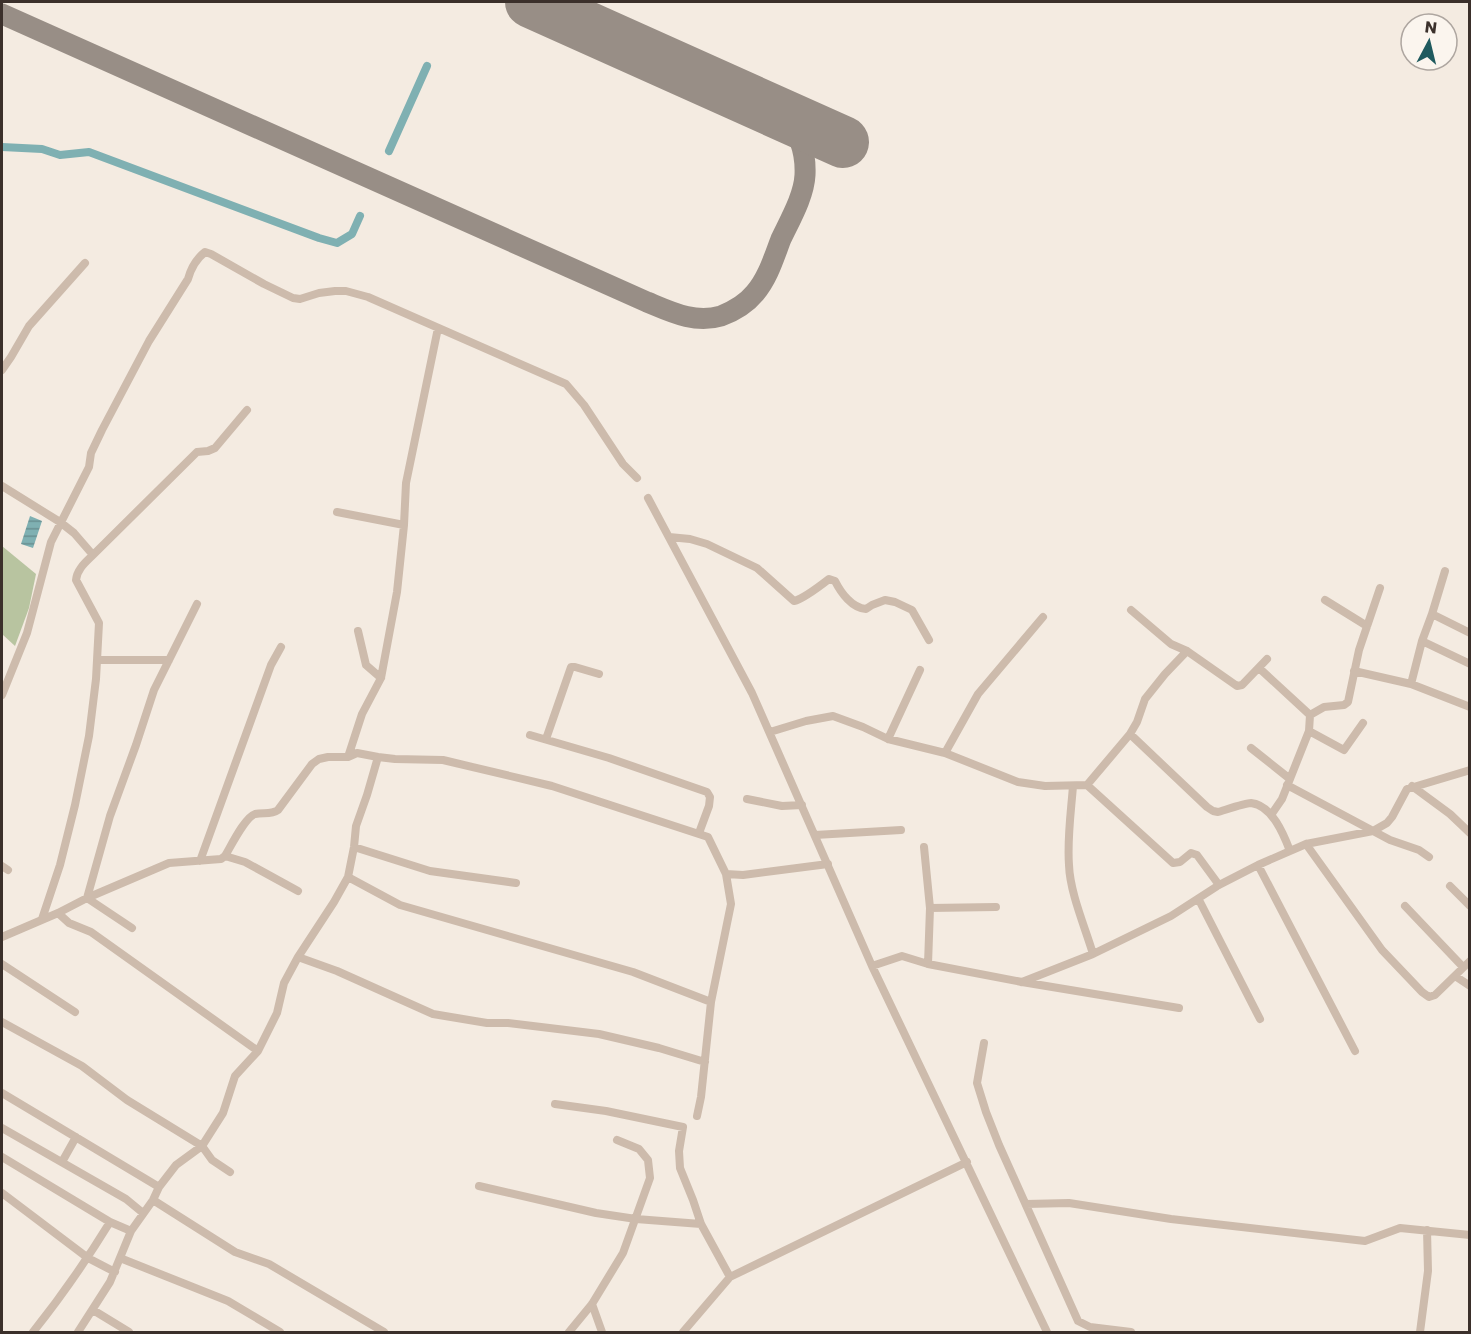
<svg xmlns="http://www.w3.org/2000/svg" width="1471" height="1334" font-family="Poppins,sans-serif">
	<defs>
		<pattern id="water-rules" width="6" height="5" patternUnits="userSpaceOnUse" patternTransform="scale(1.5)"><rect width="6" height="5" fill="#7fb0b2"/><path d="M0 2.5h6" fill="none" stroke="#699091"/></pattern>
	</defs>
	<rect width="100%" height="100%" fill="#f4ebe1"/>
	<path fill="#b8c4a0" d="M 2,546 L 36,574 L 29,608 L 15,646 L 2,634 Z"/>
	<path fill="url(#water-rules)" d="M 30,516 L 42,521 L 33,548 L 21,544 Z"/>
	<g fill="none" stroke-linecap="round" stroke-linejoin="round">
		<path stroke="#7fb0b2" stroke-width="8" d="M 2,147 L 42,149 L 60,155 L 89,152 L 319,238 L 337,243 L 352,234 L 360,216
			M 389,151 L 427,66"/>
		<path stroke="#988e86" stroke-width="21" d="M 2,14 L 647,302 C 671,312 695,324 721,316 C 734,311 746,304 755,293 C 768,278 774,257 781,239 C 790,220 804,196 805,175 C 806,153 799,132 785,116"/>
		<path stroke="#988e86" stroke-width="52" d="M 531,2 L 843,142"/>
		<path stroke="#cdbbac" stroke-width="8" d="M 2,370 L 11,357 L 29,326 L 85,263
			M 2,486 L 60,522 L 74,533 L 93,555
			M 648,498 L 752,693 L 872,966 L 1047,1332
			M 337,512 L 404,525
			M 669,537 L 690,539 L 707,544 L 757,568 L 794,601 C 803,599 820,586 829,579 L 835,581 C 841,593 852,608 866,609 L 872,605 L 885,600 L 895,602 L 912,610 L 929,640
			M 1325,600 L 1367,626
			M 1131,610 L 1171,644 L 1187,651 L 1237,686 L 1242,685 L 1267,659
			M 1432,614 L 1470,633
			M 358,631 L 366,665 L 381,678
			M 1422,641 L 1470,664
			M 98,660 L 169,660
			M 1259,668 L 1310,715
			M 1354,671 L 1411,684 L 1470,707
			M 1411,684 L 1422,641 L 1432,614 L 1445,571
			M 2,695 L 27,633 L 51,542 L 89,467 L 91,453 L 102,430 L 149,341 L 188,279 C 191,268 196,259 205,252 L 211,254 L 264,284 L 293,298 L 300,299 L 319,293 L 335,291 L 346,291 L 368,297 L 566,384 L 584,405 L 623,464 L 637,478
			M 1309,731 L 1344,750 L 1363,723
			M 770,732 L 806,721 L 833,716 L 863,727 L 888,739 L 945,753 L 1018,782 L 1045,786 L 1087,785 L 1130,734 L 1137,722 L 1145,699 L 1165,674 L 1187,651
			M 1130,734 L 1207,807 L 1213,811 L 1218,812 C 1225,810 1245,803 1251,803 C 1272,805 1284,835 1290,851
			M 530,735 L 609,758 L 707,792 L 710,797 L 709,806 L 699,833
			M 546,739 L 571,667 L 575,667 L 599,674
			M 888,739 L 920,670
			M 1251,748 L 1290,779
			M 945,753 L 978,694 L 1043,617
			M 348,757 L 362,714 L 381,678 L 397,592 L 404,525 L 406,483 L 438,328
			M 1087,785 L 1173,863 L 1180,862 L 1191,853 L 1197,855 L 1219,885
			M 1287,785 L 1390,840 L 1419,850 L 1429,857
			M 1073,786 C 1071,812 1067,839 1069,865 C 1070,893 1085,927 1093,954
			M 1412,786 L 1450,814 L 1470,833
			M 747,799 L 782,806 L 802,805
			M 1271,815 L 1282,799 L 1309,731 L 1310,715 L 1324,707 L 1344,705 L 1348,702 L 1359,650 L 1380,588
			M 815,835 L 901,830
			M 1306,844 L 1382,950 L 1422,992 L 1429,997 L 1435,995 L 1470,961
			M 354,847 L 430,871 L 516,883
			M 924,847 L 930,908 L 928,964
			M 225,856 L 245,862 L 298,891
			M 200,861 L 271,665 L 281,647
			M 1258,865 L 1355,1051
			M 2,866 L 8,870
			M 726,874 L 743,875 L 828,864
			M 348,877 L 400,905 L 633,972 L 711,1002
			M 1450,886 L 1470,906
			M 1199,900 L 1260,1019
			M 1405,906 L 1463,967
			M 930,908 L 996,907
			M 58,913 L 69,923 L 91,932 L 258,1051
			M 42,919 L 60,865 L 75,805 L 89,736 L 96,679 L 99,623 L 76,580 C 77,569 86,562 93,555 L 197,452 L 208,451 L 215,448 L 247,410
			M 132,928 L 87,898 L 110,816 L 136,745 L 154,690 L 197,604
			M 2,937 L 58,913 L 87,898 L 169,863 L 221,859 L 225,856 C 231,846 245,817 255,814 C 263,812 271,815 278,810 L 312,764 L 319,759 L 328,757 L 348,757 L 357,753 L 378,757 L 395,759 L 443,760 L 552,786 L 708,837 L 726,874 L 731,904 L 711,1002 L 701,1097 L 697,1116
			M 298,957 L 337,971 L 433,1014 L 487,1023 L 508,1023 L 599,1034 L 659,1048 L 705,1062
			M 2,964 L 75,1012
			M 872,966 L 902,956 L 928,964 L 1022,982 L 1179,1008
			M 1455,976 L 1470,986
			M 1022,982 L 1093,954 L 1171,916 L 1219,885 L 1258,865 L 1306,844 L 1373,831 L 1387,823 L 1392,817 L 1407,789 L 1470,770
			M 2,1022 L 82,1066 L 127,1100 L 202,1146 L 212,1160 L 230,1172
			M 984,1043 L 977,1083 L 986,1112 L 999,1145 L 1078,1321 L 1090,1327 L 1131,1332
			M 2,1093 L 159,1187
			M 555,1104 L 606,1111 L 683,1127 L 679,1151 L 680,1168 L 693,1200 L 701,1224 L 730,1277
			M 2,1128 L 126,1199 L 143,1213
			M 2,1157 L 110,1222 L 131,1231
			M 62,1162 L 76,1137
			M 479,1186 L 596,1213 L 636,1219 L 701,1224
			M 2,1193 L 88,1258 L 115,1272
			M 153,1200 L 235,1252 L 269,1264 L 384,1332
			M 1026,1204 L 1069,1203 L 1171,1219 L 1365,1241 L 1400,1228 L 1470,1235
			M 120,1258 L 228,1301 L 280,1332
			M 592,1304 L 602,1332
			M 93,1310 L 129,1332
			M 33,1332 C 61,1297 86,1261 110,1222
			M 78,1332 L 110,1282 L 131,1231 L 153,1200 L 159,1187 L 176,1165 L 202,1146 L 223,1113 L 235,1076 L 258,1051 L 277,1013 L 284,983 L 298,957 L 334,902 L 348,877 L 354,847 L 356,826 L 367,795 L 378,757
			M 569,1332 L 592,1304 L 623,1253 L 650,1178 L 648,1160 L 639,1149 L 617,1140
			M 683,1332 L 730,1277 L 967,1162
			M 1420,1332 L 1428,1271 L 1427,1230"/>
	</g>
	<rect width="1471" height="1334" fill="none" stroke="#3b302b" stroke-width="6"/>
	<g transform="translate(1429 42) rotate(7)"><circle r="28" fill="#fbf5ee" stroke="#aea6a0" stroke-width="1.5"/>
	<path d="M0-4.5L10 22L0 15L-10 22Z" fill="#1f5a5e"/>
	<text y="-9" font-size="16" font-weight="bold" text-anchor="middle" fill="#3b302b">N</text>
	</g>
</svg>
